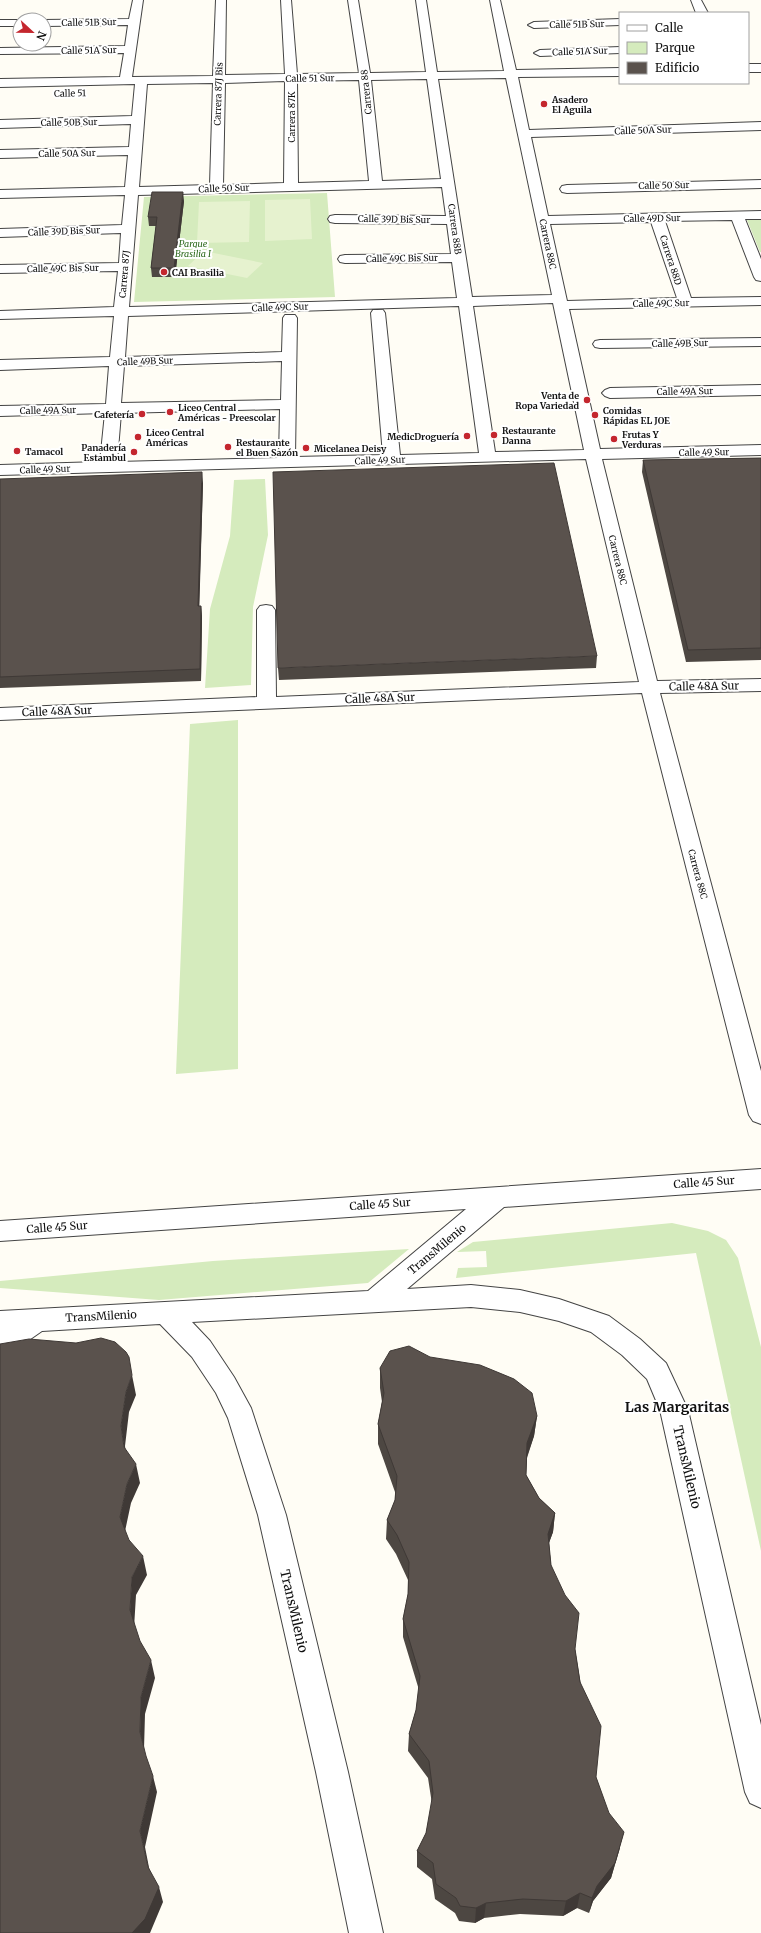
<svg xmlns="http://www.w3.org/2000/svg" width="761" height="1933" font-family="Merriweather,serif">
	<rect width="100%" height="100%" fill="#fffdf5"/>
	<path fill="#d5ebbd" d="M 327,193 L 335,297 L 134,302 L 144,197 Z
		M 761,219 L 761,252 L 760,252 L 747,220 Z
		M 265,479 L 268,535 L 253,607 L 251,685 L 205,688 L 210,609 L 230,536 L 234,480 Z
		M 238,720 L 238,1069 L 176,1074 L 190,724 Z
		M 672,1223 L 708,1231 L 726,1240 L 738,1258 L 761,1347 L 761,1551 L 696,1253 L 456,1278 L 458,1268 L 487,1267 L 486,1251 L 457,1252 L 473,1242 Z
		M 409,1249 L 368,1283 L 159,1300 L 0,1288 L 0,1281 L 213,1261 Z"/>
	<path fill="#e6f2cf" d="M 310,199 L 312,239 L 265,241 L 265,200 Z
		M 250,201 L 249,242 L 197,243 L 199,202 Z
		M 204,251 L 263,263 L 247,278 L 188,266 Z"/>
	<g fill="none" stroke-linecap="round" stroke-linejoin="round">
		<defs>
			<path id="minor" d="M 133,0 L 143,0 L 132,77 L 213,76 L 216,0 L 226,0 L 225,75 L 285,74 L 281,0 L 291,0 L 297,74 L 359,73 L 348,0 L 358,0 L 370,73 L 426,72 L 416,0 L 426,0 L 437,72 L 504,71 L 490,0 L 500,0 L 516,70 L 620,68 L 620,76 L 518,77 L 529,130 L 761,122 L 761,130 L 531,137 L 548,216 L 761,211 L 761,219 L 745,219 L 761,259 L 761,281 L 756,280 L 754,277 L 732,220 L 665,221 L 691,298 L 761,297 L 761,305 L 569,309 L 600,449 L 761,445 L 761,455 L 602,459 L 657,681 L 761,679 L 761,691 L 660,693 L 761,1071 L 761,1124 L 753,1121 L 749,1115 L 642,693 L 0,720 L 0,708 L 257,697 L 257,610 L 260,606 L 266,605 L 272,606 L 275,610 L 276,697 L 639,682 L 586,459 L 0,475 L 0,465 L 100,462 L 105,413 L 0,416 L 0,406 L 106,404 L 109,366 L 0,370 L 0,360 L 110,357 L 114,316 L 0,319 L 0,311 L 114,307 L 118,271 L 0,273 L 0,265 L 119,263 L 121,233 L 0,237 L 0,229 L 122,225 L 125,195 L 0,198 L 0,190 L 125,187 L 128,155 L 0,158 L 0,150 L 129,147 L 131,124 L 0,128 L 0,120 L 132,116 L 135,84 L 0,87 L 0,79 L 120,77 L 124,53 L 0,54 L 0,48 L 125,46 L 128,25 L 44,26 L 44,20 L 43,20 L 129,19 ZM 506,78 L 552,295 L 472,297 L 438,79 ZM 427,79 L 441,179 L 382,181 L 371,80 ZM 359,80 L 369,181 L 298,183 L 297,81 ZM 285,81 L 284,183 L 223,185 L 225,83 ZM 213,83 L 210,185 L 139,187 L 147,84 ZM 442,187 L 446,216 L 335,215 L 330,216 L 328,219 L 330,222 L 335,223 L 447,224 L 451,254 L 345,255 L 340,256 L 338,259 L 340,262 L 345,263 L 452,262 L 457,298 L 129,307 L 138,195 ZM 651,222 L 677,298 L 567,301 L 550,224 ZM 553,303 L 584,450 L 495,452 L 473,306 ZM 459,306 L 479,453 L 400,455 L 385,313 L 383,310 L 373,310 L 371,313 L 383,455 L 295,457 L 297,318 L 295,315 L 285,315 L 283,318 L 282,352 L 125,357 L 128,316 ZM 282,361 L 281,400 L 121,403 L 124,366 ZM 280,409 L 279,458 L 117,462 L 121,413 Z
				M 691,0 L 701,0 L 708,13 L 696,13 Z
				M 620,19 L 620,25 L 534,28 L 528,25 L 534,22 Z
				M 0,20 L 21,20 L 20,20 L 20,26 L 0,26 Z
				M 620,47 L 620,53 L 540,56 L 534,53 L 540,50 Z
				M 748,64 L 761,64 L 761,72 L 748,72 Z
				M 761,180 L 761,188 L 567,193 L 562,192 L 560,189 L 562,186 L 567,185 Z
				M 761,338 L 761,346 L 600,348 L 595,347 L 593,344 L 595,341 L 600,340 Z
				M 761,385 L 761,395 L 610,398 L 605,396 L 602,393 L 605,390 L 610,388 Z
				M 761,1169 L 761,1189 L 504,1207 L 407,1289 L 471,1285 L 520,1290 L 559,1299 L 609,1316 L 640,1339 L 666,1363 L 688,1410 L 761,1725 L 761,1808 L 750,1803 L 745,1792 L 660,1410 L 647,1379 L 622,1355 L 591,1332 L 559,1321 L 520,1312 L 471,1307 L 192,1322 L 210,1341 L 234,1377 L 251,1408 L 286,1515 L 348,1772 L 383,1933 L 349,1933 L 316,1772 L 258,1515 L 228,1418 L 216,1393 L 192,1357 L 160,1324 L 42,1331 L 9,1354 L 0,1357 L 0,1311 L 368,1291 L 466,1209 L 0,1241 L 0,1221 Z"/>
		</defs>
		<use href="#minor" stroke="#444" stroke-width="2"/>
		<use href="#minor" fill="#fff" fill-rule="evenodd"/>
	</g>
	<path fill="#4d4742" d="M 184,201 L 175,277 L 152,277 L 151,268 L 156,226 L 149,226 L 148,217 Z
		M 761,458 L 761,660 L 686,662 L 642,472 L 643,460 Z
		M 0,479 L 203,483 L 199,606 L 201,606 L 202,617 L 201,681 L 0,688 Z
		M 597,656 L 596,668 L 279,680 L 278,668 Z
		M 380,1368 L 537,1416 L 534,1436 L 527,1458 L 526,1475 L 539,1498 L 555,1513 L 553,1532 L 549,1543 L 551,1565 L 575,1649 L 596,1777 L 620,1848 L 611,1878 L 593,1901 L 589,1913 L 577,1908 L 563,1916 L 520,1914 L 484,1918 L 475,1923 L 459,1921 L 455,1913 L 435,1899 L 432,1879 L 417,1867 L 417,1851 L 426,1833 L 432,1804 L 428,1778 L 408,1751 L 409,1734 L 416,1710 L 419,1690 L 403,1637 L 403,1619 L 408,1594 L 408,1580 L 396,1554 L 386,1539 L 387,1520 L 395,1500 L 395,1492 L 378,1444 L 378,1424 L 382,1402 L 380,1388 Z"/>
	<path fill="#3f3936" d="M 183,192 L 184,201 L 175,277 L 174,268 Z
		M 202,472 L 203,483 L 199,618 L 198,606 Z
		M 201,606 L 202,617 L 201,681 L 200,669 Z
		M 132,1375 L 136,1395 L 129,1412 L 125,1446 L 128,1467 L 124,1447 L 121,1426 L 126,1392 Z
		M 537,1416 L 534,1436 L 525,1462 L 527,1443 Z
		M 136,1464 L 140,1483 L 131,1503 L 124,1536 L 120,1517 L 127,1484 Z
		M 555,1513 L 553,1532 L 545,1553 L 548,1534 Z
		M 143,1556 L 147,1575 L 136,1595 L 134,1628 L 130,1610 L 132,1577 Z
		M 151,1660 L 155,1678 L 145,1714 L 144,1749 L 140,1732 L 141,1697 Z
		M 153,1776 L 157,1792 L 145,1847 L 152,1883 L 148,1867 L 140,1831 Z
		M 624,1832 L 611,1878 L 593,1901 L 589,1913 L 592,1898 L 597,1886 Z
		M 159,1887 L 163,1902 L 150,1933 L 132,1933 Z
		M 580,1893 L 577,1908 L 563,1916 L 566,1901 Z
		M 486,1903 L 484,1918 L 475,1923 L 476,1908 Z"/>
	<path fill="#5a524d" stroke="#3f3936" d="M 152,192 L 183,192 L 174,268 L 151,268 L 157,217 L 148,217 Z
		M 761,458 L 761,648 L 688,650 L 643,460 Z
		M 554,463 L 597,656 L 278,668 L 273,472 Z
		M 202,472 L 198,606 L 201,606 L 200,669 L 0,677 L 0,479 Z
		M 101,1338 L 115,1342 L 126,1352 L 129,1357 L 132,1375 L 126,1392 L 121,1426 L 124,1447 L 136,1464 L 127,1484 L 120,1517 L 129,1540 L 143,1556 L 132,1577 L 130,1610 L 140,1641 L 151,1660 L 141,1697 L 140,1732 L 146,1756 L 153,1776 L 140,1831 L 148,1867 L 159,1887 L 145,1919 L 132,1933 L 0,1933 L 0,1344 L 29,1339 L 76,1343 Z
		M 409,1346 L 430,1357 L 480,1365 L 514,1379 L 532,1393 L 537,1416 L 527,1443 L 526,1475 L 539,1498 L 555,1513 L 548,1534 L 551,1565 L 565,1595 L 579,1613 L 575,1649 L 580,1682 L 601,1726 L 596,1777 L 609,1813 L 624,1832 L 615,1863 L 597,1886 L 592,1898 L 580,1893 L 566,1901 L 523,1899 L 486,1903 L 476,1908 L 460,1906 L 456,1898 L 436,1884 L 433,1863 L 417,1851 L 426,1833 L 433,1793 L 429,1761 L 409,1734 L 416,1710 L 420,1676 L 403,1619 L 408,1594 L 409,1562 L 397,1535 L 387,1520 L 395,1500 L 397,1476 L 378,1424 L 384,1393 L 380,1368 L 390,1351 Z"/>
	<g fill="#c4262e" stroke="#fff" stroke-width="1.5">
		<circle cx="544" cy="104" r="4"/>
		<circle cx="164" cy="272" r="4"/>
		<circle cx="587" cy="400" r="4"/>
		<circle cx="170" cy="412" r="4"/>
		<circle cx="142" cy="414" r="4"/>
		<circle cx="595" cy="415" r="4"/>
		<circle cx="494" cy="435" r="4"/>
		<circle cx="467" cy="436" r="4"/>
		<circle cx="138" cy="437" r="4"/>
		<circle cx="614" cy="439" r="4"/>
		<circle cx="228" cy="447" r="4"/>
		<circle cx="306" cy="448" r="4"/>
		<circle cx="17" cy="451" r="4"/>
		<circle cx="134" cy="452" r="4"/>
	</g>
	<g text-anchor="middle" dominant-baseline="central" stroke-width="4" stroke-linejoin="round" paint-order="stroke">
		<g font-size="9" fill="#111" stroke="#fff">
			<text transform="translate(89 22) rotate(-1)">Calle 51B Sur</text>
			<text transform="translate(577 24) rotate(-1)">Calle 51B Sur</text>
			<text transform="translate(89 50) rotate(-1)">Calle 51A Sur</text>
			<text transform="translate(580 51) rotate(-2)">Calle 51A Sur</text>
			<text transform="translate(310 78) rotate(-1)">Calle 51 Sur</text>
			<text transform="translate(366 92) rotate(-96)">Carrera 88</text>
			<text transform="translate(70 93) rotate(-1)">Calle 51</text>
			<text transform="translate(218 94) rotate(-88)">Carrera 87J Bis</text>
			<text transform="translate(291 117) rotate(-90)">Carrera 87K</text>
			<text transform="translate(69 122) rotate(-1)">Calle 50B Sur</text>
			<text transform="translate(643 130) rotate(-2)">Calle 50A Sur</text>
			<text transform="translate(67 153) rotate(-1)">Calle 50A Sur</text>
			<text transform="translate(664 185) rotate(-1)">Calle 50 Sur</text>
			<text transform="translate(224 188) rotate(-2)">Calle 50 Sur</text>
			<text transform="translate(652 218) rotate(-1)">Calle 49D Sur</text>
			<text transform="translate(394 219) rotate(1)">Calle 39D Bis Sur</text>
			<text transform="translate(455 229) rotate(82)">Carrera 88B</text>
			<text transform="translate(64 231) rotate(-2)">Calle 39D Bis Sur</text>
			<text transform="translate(548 244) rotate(78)">Carrera 88C</text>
			<text transform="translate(402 258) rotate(-1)">Calle 49C Bis Sur</text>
			<text transform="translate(671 260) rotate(72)">Carrera 88D</text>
			<text transform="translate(63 268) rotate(-1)">Calle 49C Bis Sur</text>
			<text transform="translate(124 274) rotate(-85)">Carrera 87J</text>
			<text transform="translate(661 303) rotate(-1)">Calle 49C Sur</text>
			<text transform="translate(280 307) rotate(-2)">Calle 49C Sur</text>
			<text transform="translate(680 343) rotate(-1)">Calle 49B Sur</text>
			<text transform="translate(145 361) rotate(-2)">Calle 49B Sur</text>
			<text transform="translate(685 391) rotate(-1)">Calle 49A Sur</text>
			<text transform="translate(48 410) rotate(-1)">Calle 49A Sur</text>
			<text transform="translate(704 452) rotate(-1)">Calle 49 Sur</text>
			<text transform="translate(380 460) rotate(-2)">Calle 49 Sur</text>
			<text transform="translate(45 469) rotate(-2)">Calle 49 Sur</text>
			<text transform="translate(618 560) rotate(76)">Carrera 88C</text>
			<text transform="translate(698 874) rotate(75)">Carrera 88C</text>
		</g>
		<g font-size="9" font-weight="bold" fill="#111" stroke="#fff" text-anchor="start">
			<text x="552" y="99">Asadero<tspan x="552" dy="10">El Aguila</tspan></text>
			<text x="172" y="272">CAI Brasilia</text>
			<text x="579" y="395" text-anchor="end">Venta de<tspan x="579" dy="10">Ropa Variedad</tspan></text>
			<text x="178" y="407">Liceo Central<tspan x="178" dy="10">Américas - Preescolar</tspan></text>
			<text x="603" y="410">Comidas<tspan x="603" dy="10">Rápidas EL JOE</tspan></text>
			<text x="134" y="414" text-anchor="end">Cafetería</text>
			<text x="502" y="430">Restaurante<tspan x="502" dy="10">Danna</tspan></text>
			<text x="146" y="432">Liceo Central<tspan x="146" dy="10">Américas</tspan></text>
			<text x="622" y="434">Frutas Y<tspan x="622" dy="10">Verduras</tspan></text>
			<text x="459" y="436" text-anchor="end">MedicDroguería</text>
			<text x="236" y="442">Restaurante<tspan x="236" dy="10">el Buen Sazón</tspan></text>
			<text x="126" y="447" text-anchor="end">Panadería<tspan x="126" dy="10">Estambul</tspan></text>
			<text x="314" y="448">Micelanea Deisy</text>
			<text x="25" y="451">Tamacol</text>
		</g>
		<g font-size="9" font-style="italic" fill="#2f6b1f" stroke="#fff">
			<text x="193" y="243">Parque<tspan x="193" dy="10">Brasilia I</tspan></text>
		</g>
		<g font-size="11" fill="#111" stroke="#fff">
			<text transform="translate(704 686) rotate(-1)">Calle 48A Sur</text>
			<text transform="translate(380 698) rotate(-2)">Calle 48A Sur</text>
			<text transform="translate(57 711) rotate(-2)">Calle 48A Sur</text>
			<text transform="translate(704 1182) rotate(-4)">Calle 45 Sur</text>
			<text transform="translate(380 1204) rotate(-4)">Calle 45 Sur</text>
			<text transform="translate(57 1227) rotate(-4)">Calle 45 Sur</text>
			<text transform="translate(437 1249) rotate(-40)">TransMilenio</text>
			<text transform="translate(101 1316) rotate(-3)">TransMilenio</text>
		</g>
		<g font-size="13" fill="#111" stroke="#fff">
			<text transform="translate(687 1467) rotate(77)">TransMilenio</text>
			<text transform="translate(294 1611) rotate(77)">TransMilenio</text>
		</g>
		<g font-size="14" font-weight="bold" fill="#111" stroke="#fff">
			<text x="677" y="1407">Las Margaritas</text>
		</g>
	</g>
	<rect x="619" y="12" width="130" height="72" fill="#ffffff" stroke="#a0a0a0"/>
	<rect x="627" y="25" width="20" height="6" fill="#ffffff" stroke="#a0a0a0"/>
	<text x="655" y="32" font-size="12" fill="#111111">Calle</text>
	<rect x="627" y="42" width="20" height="12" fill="#d5ebbd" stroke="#a0a0a0"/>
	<text x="655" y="52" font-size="12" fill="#111111">Parque</text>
	<rect x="627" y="62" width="20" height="12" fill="#5a524d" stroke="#a0a0a0"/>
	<text x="655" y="72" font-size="12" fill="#111111">Edificio</text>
	<g transform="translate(32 32) rotate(112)"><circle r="19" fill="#ffffff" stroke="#a0a0a0"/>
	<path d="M0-3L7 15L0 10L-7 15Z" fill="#c4262e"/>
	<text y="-6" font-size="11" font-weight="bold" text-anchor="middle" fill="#111111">N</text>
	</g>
</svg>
